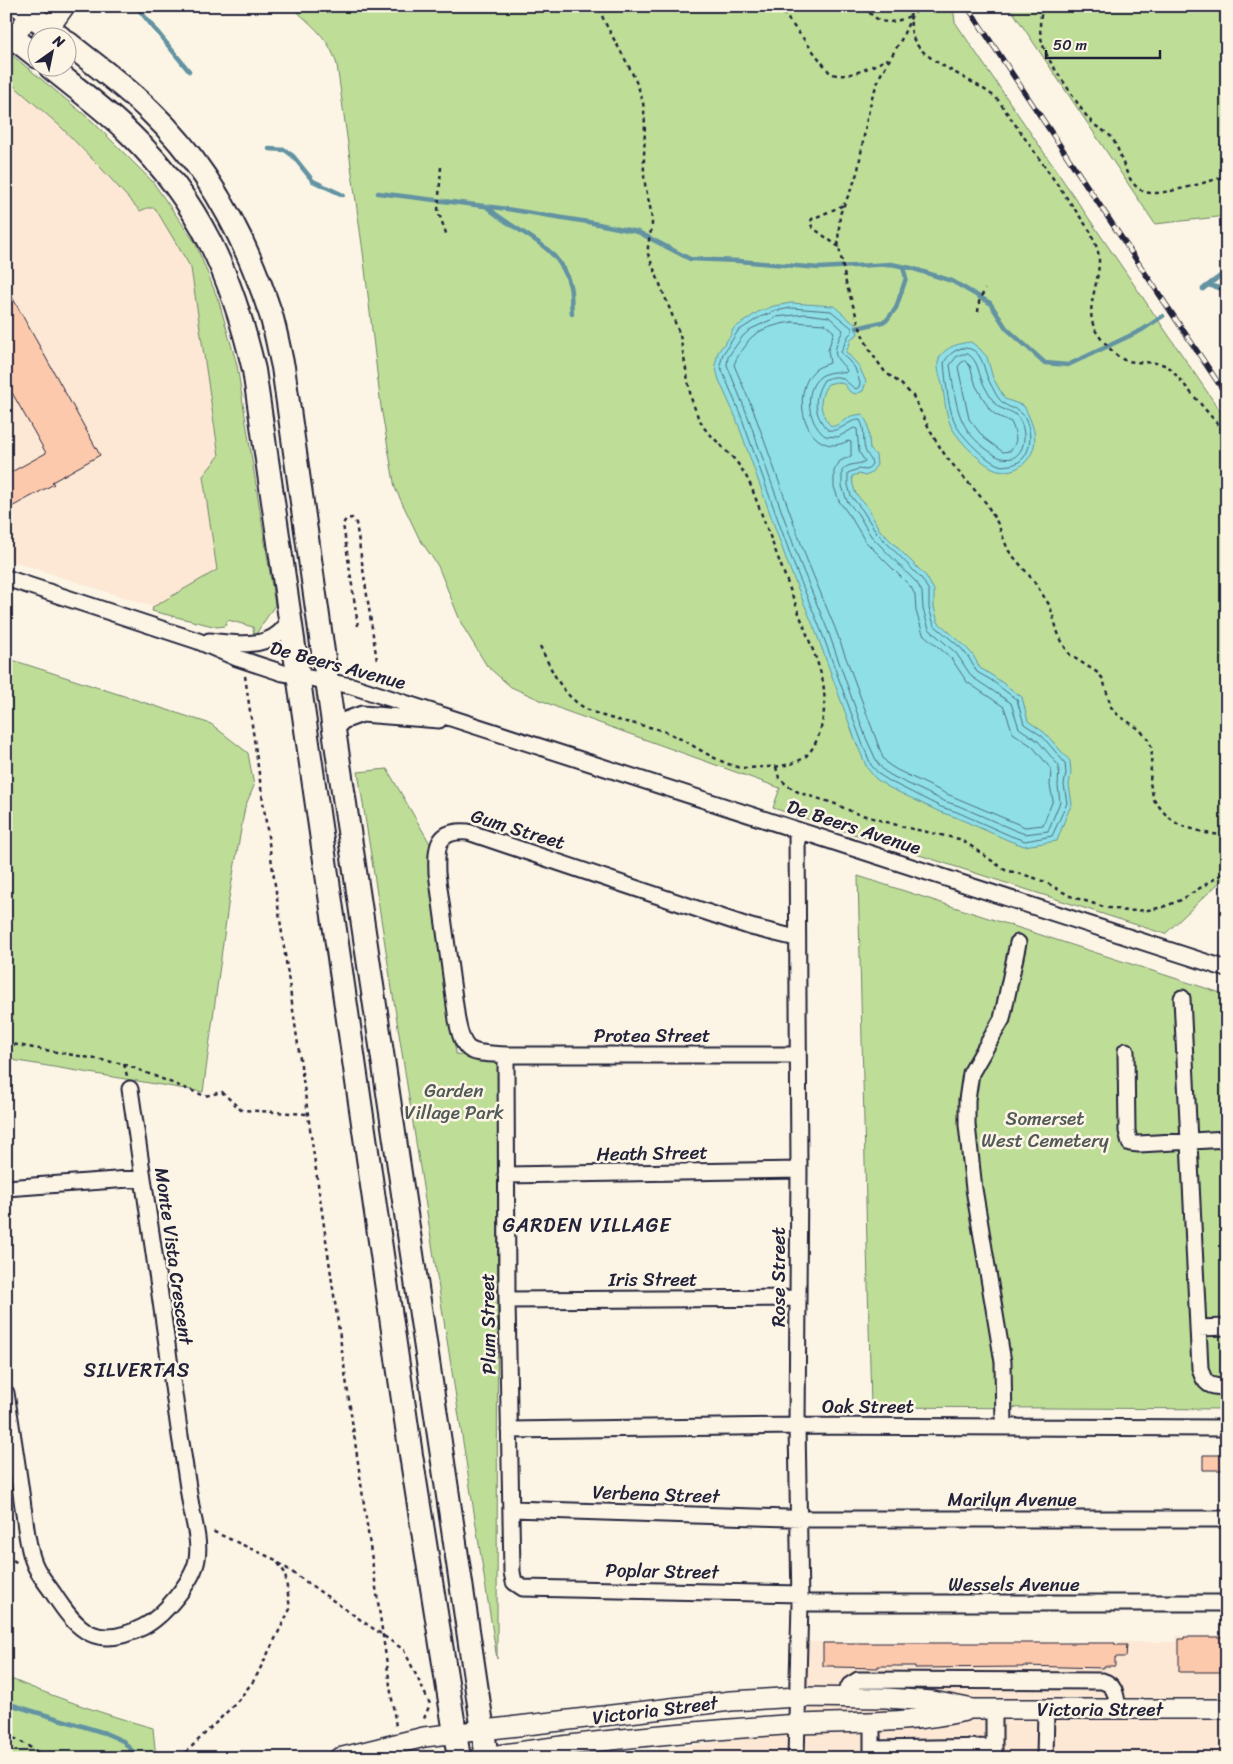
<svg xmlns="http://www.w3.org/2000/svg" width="1233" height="1764" font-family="Sriracha,sans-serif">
	<rect width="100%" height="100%" fill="#fcf5e5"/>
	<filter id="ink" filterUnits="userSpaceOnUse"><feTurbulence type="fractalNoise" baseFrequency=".02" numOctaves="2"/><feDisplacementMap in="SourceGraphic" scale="10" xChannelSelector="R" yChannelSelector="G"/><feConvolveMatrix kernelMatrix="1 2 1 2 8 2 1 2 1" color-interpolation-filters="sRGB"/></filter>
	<g filter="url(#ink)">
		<path fill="#fce8d4" d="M 6,79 L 60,126 L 101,168 L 147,208 L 155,208 L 191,268 L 219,456 L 203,476 L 217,570 L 153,607 L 6,559 Z
			M 1227,1635 L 1227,1758 L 603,1758 L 759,1736 L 798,1735 L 800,1642 L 1176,1642 L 1176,1636 Z"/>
		<path fill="#bede97" stroke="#708069" d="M 291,6 L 953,6 L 955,22 L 1227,421 L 1227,878 L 1222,880 L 1165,934 L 773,808 L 780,788 L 563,710 L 511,687 L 487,666 L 462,625 L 438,566 L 419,538 L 395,488 L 381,407 L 363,252 L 337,65 C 329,37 312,26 291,6 Z
			M 1009,6 L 1227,6 L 1227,216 L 1155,224 Z
			M 6,50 L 92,121 L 152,181 L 195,242 L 219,302 L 237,365 L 275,605 L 254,637 L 253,627 L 228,620 L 225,626 L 217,627 L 152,611 L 153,607 L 217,570 L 203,476 L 219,456 L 191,268 L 155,208 L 147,208 L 140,211 L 101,168 L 60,126 L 6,79 Z
			M 6,658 L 211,724 L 248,753 L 254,786 L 245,807 L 229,898 L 203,1092 L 6,1059 Z
			M 387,769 L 432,847 L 456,1054 L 498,1063 L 497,1659 L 358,772 Z
			M 858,876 L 1227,995 L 1227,1409 L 871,1407 Z
			M 6,1677 C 54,1697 103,1714 153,1728 L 156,1758 L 6,1758 Z"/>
		<path fill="#8edfe6" stroke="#6393a2" d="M 791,303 L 834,306 L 852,322 L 855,322 L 858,334 L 852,338 L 846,352 L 859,366 L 866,382 L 863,391 L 856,394 L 850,392 L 844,384 L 836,382 L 828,384 C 818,398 819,413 831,426 L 835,426 L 851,416 L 862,414 L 868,424 L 870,449 L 876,455 L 877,465 L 870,474 L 865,476 L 859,474 L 852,476 L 853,485 L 856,494 L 868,508 L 879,529 L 926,576 L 934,590 L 934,607 L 938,622 L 964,645 L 973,655 L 980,668 L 993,676 L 1022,697 L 1028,721 L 1045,733 L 1070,761 L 1071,773 L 1069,785 L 1072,804 C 1066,815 1062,828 1057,841 L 1024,846 L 1010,841 L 955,817 L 940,812 L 888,787 L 876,779 L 867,768 L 856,742 L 817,635 L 789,567 L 736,418 L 719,380 L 715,365 L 718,352 L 731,335 L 733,329 L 758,312 L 774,306 Z
			M 971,342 L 980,349 L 987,357 L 993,378 L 1005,399 L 1024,406 C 1033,424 1041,442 1028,459 C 1022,468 1009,473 998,470 C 984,467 957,439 951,426 C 946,415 945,402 943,389 C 942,382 937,371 938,363 C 940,348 959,343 971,342 Z"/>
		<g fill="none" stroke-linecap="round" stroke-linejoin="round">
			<path stroke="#4d6e7f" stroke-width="1" d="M 791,308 L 831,311 L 852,328 L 852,332 L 848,336 L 841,352 L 855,368 L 860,383 L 859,387 L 856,389 C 843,381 843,372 824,380 C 813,397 813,415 828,430 C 841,433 848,419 860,420 C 866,430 862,439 865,449 C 866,455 871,457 872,464 L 867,470 L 858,469 L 848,473 L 848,485 L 851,496 L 863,511 L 876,532 L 922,579 L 929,591 L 929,608 L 934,625 L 961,648 L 969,658 L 977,672 L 991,680 L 1017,700 L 1024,724 L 1042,736 L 1065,763 L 1066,773 L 1064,785 L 1067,803 L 1052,836 L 1025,841 L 1011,836 L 957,812 L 941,807 L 891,782 L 880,775 L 871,765 L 861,740 L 822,633 L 794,565 L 741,416 L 720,365 L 723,354 L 738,331 L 760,317 L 776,311 Z
				M 806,314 L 829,317 L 843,330 C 840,338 832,349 837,358 C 840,363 845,366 847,371 L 845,373 C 804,364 800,416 825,436 L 838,437 L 854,428 L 857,429 L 859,452 L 865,461 C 858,466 848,462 842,471 L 842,486 L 847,501 L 858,514 L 871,536 L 917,583 L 922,592 L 923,609 L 929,629 L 956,653 L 972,677 L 1011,703 L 1019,728 L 1038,741 L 1059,766 L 1058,786 L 1060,802 L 1048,831 L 1025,834 L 1014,830 L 959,806 L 944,801 L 894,777 L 884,771 L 877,762 L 866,738 L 828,631 L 800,563 L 747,414 L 727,365 L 728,357 L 735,347 L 743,336 L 751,329 L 777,317 Z
				M 792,322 L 825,324 L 834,332 L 828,350 L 830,363 C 826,365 820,366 816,369 C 787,393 807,462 848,441 L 851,442 L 851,456 L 840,461 L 834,471 L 834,487 L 839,501 L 852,519 L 865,541 L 911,587 L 915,595 L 916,611 L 923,634 L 951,658 L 967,682 L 1004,707 L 1013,733 L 1033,747 L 1051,769 L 1050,786 L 1053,800 L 1043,825 L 1025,827 L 947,794 L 897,770 L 889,765 L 883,758 L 835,628 L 807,560 L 754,412 L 734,365 C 736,358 740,353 744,348 C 746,346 747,343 748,341 C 757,329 778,324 792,322 Z
				M 962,348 C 984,347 982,368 990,383 C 993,388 997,398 1002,402 C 1014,413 1020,403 1028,426 C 1033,441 1028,463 1010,465 C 1006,465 1002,467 999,465 C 986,461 964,438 957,427 C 948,411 946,382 944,363 C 948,355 953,351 962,348 Z
				M 963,354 L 968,354 C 978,361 978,371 982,381 C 985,388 990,396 994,402 C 999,411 1011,409 1017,416 C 1027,429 1027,450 1013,458 C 999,460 996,456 985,448 C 955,426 956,399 950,365 L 957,356 Z
				M 965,361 L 970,366 L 976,386 L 990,410 L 996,415 L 1011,422 C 1016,433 1019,442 1010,451 L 1003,452 L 984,438 L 969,419 L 958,367 L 961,363 Z"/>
			<path stroke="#6393a2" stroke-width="4.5" d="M 136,6 L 189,71
				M 269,149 L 285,150 L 293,156 L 313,181 L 343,195
				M 378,193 L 500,208 L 588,222 L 638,232 L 690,259 L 739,261 L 819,268 L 891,264 L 911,268 L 952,281 L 990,303 L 1006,328 L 1045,363 L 1068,365 L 1142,330 L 1163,316
				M 487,207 C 516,234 559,242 570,286 C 572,295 571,305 572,314
				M 1208,285 L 1227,271
				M 1203,289 L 1208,285 L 1227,290
				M 857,328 L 886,321 L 896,308 L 906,278 L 903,267
				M 6,1703 L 105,1733 L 123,1741 L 139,1758"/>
		</g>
		<path fill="#fcc9ad" stroke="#22223b" d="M 6,286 L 100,455 L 52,482 L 54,484 L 6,510 L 6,475 L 46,453 L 6,382 Z
			M 1203,1455 L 1225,1455 L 1225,1470 L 1203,1470 Z
			M 1184,1637 L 1225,1637 L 1225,1672 L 1179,1672 L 1179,1639 L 1184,1639 Z
			M 823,1643 L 1115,1643 L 1115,1645 L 1127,1645 L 1126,1657 L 1115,1657 L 1115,1666 L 1104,1666 L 1104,1668 L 1023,1666 L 1023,1667 L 915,1668 L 915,1666 L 878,1666 L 878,1668 L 834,1667 L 834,1666 L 823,1666 Z"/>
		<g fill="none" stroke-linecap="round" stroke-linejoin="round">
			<defs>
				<path id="minor" d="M 6,578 L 198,641 L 237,658 L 283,673 L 352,686 L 1227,969
					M 209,641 C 230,643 261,649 279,633 C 283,630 286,625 289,621
					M 334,730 L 343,721 L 362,714 L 439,720
					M 796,938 L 751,927 L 468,832 C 436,829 436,848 437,873 L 457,1020 C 464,1057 472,1052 506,1055 L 798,1055
					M 1182,998 L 1200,1368 C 1204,1385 1210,1387 1227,1387
					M 1126,1051 L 1127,1131 L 1130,1143 L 1139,1144 L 1227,1139
					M 506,1055 L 507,1300 L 512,1572 L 514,1582 L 523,1588 L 800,1594
					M 506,1175 L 799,1170
					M 6,1188 L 143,1178
					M 507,1300 L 798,1298
					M 1198,1328 L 1227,1327
					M 6,1393 C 12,1431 18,1469 23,1507 C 26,1525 27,1546 34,1563 C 38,1574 47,1584 53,1593 C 78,1632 97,1650 143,1627 C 163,1617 194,1580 197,1559 C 200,1542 194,1523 191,1506 C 187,1483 184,1459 180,1436 C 164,1320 147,1205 130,1089
					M 1004,1427 L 1003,1362 L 974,1189 L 967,1125 L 967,1100 L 971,1073 L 1002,1019 L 1018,943
					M 509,1430 L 797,1426 L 1227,1428
					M 512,1509 L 819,1519 L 1227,1519
					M 800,1603 L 1227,1603
					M 842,1698 L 850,1685 L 858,1680 L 1102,1681 C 1116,1685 1116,1696 1118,1709
					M 994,1709 L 994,1758
					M 872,1722 L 872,1749
					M 796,1758 L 800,1603 L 797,1426 L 799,1170 L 797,830
					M 873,1758 L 872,1749 L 994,1747
					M 1045,1758 L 1046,1710"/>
				<path id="major" d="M 13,38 L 37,6
					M 42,38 L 65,6
					M 339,1758 L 424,1737 L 731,1701 L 798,1697 L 886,1698 L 933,1701 L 973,1709 L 1227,1709
					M 479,1758 C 580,1741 682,1732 784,1725 C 845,1721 906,1725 965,1711"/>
				<path id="highway" d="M 20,6 L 61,38
					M 6,32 L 38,57
					M 68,43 C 95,65 125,86 150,111 C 209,167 246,239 271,315 C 276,332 279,350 283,367 L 334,730 L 487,1758
					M 51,68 C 77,89 106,110 130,134 C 200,202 232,276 254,370 L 411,1455 L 459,1758"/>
			</defs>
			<use href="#minor" stroke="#22223b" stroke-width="19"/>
			<use href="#major" stroke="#22223b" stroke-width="22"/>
			<use href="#highway" stroke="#22223b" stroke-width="26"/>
			<path stroke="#22223b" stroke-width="2.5" stroke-dasharray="4 4" stroke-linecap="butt" d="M 778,6 L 830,73 C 847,81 871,66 888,59
				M 864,6 C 879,26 890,25 912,15
				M 909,6 C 912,17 909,29 914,40 C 925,63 977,80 998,100 L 1090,231 C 1094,241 1099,250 1099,260 C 1099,292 1078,316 1105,343 C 1110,349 1116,356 1122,359 C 1139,366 1155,358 1170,368 L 1227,435
				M 924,6 L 912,15 L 901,40 L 881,74 L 872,97 L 867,119 L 858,170 L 853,185 L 840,214 L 838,241 L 839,247 L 846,283 L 862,334 L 872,354 L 885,372 L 901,384 L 913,396 L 934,438 L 947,458 L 986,503 L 998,524 L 1008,550 L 1033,580 L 1050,606 L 1058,633 L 1063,644 L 1070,655 L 1098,673 L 1103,679 L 1111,707 L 1118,715 L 1139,729 L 1149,740 L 1152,749 L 1150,783 L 1154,800 L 1166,815 L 1179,825 L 1206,833 L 1227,836
				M 1043,6 C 1033,43 1050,61 1069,90 C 1076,100 1082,112 1091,121 C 1096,128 1107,131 1112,138 C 1123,153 1124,184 1145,192 C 1161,197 1209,181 1227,176
				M 441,167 L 438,211 L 447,236
				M 839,247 L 813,228 L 810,223 L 812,219 L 844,205
				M 978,312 L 979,302 L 985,289
				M 358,626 L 343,524 L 346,519 L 352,518 L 356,523 L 377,661
				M 540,646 C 551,668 559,690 580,705 C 604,721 636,722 663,731 C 689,740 710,760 738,767 C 746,769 756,767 764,767 C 778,767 797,765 807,755 C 823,739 827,704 823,683 C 822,675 819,668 817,661 L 751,486 L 745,474 L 736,461 L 705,429 L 698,417 L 691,398 L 680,335 L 648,254 C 647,243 651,234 652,224 C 652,207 645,192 644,175 C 643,151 647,126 643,103 C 635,68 610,39 598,6
				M 245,676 L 396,1727
				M 776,767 L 779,778 L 788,786 L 800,793 L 833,803 L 855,813 L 904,827 L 959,839 L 971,846 L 1005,870 L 1032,877 L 1045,882 L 1070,896 L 1104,907 L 1127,911 L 1148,910 L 1163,907 L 1181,900 L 1227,871
				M 6,1043 L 124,1064 L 127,1076
				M 124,1064 L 205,1096 L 222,1092 L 241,1110 L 308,1114
				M 6,1556 L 18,1563
				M 279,1563 L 404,1650 L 430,1704 L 423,1721
				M 6,1736 L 18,1740 L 48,1758
				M 180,1758 L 236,1703 L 255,1679 L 290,1609 L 285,1573 L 276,1560 L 212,1531"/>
			<use href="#minor" stroke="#fcf5e5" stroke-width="15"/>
			<use href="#major" stroke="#fcf5e5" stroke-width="19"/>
			<use href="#highway" stroke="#fcf5e5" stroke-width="22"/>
			<defs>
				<path id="rail" d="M 967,6 L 1227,396"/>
			</defs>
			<use href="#rail" stroke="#22223b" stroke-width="5.5"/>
			<use href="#rail" stroke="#fcf5e5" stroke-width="4" stroke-dasharray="11" stroke-linecap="butt"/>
		</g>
	</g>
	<g text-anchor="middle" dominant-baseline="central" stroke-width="5" stroke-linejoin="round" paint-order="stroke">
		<g font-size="19" fill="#22223b" stroke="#fcf5e5">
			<text transform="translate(338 665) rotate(15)">De Beers Avenue</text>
			<text transform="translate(854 827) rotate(18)">De Beers Avenue</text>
			<text transform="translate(518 829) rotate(17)">Gum Street</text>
			<text x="652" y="1035">Protea Street</text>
			<text transform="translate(652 1153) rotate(-1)">Heath Street</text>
			<text transform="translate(174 1256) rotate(82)">Monte Vista Crescent</text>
			<text transform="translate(778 1277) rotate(-90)">Rose Street</text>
			<text x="653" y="1279">Iris Street</text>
			<text transform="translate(488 1324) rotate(-91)">Plum Street</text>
			<text x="868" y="1406">Oak Street</text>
			<text transform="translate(656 1494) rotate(2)">Verbena Street</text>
			<text x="1012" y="1499">Marilyn Avenue</text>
			<text transform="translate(662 1571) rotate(1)">Poplar Street</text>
			<text x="1014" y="1584">Wessels Avenue</text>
			<text x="1100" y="1709">Victoria Street</text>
			<text transform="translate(655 1710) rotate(-7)">Victoria Street</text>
		</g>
		<g font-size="19" fill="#515a57" stroke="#fcf5e5">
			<text x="454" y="1090">Garden<tspan x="454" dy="22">Village Park</tspan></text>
			<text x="1045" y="1118">Somerset<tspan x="1045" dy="22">West Cemetery</tspan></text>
		</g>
		<g font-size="20" letter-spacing="1" fill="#22223b" stroke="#fcf5e5">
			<text x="587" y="1225">GARDEN VILLAGE</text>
			<text x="137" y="1370">SILVERTAS</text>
		</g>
	</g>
	<rect width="1233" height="1764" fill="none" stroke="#fcf5e5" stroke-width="25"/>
	<rect x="12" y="12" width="1208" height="1739" fill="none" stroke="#22223b" stroke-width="2" filter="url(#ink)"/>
	<g transform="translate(52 52) rotate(33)"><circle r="24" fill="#fcf5e5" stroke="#a5a1a1"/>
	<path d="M0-4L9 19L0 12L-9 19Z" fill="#22223b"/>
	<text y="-8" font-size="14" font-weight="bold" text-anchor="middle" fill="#22223b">N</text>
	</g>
	<path d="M1046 50v8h114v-8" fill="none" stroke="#22223b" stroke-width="2.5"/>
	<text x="1053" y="50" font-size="15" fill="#22223b" stroke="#fcf5e5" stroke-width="4" paint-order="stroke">50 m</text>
</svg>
